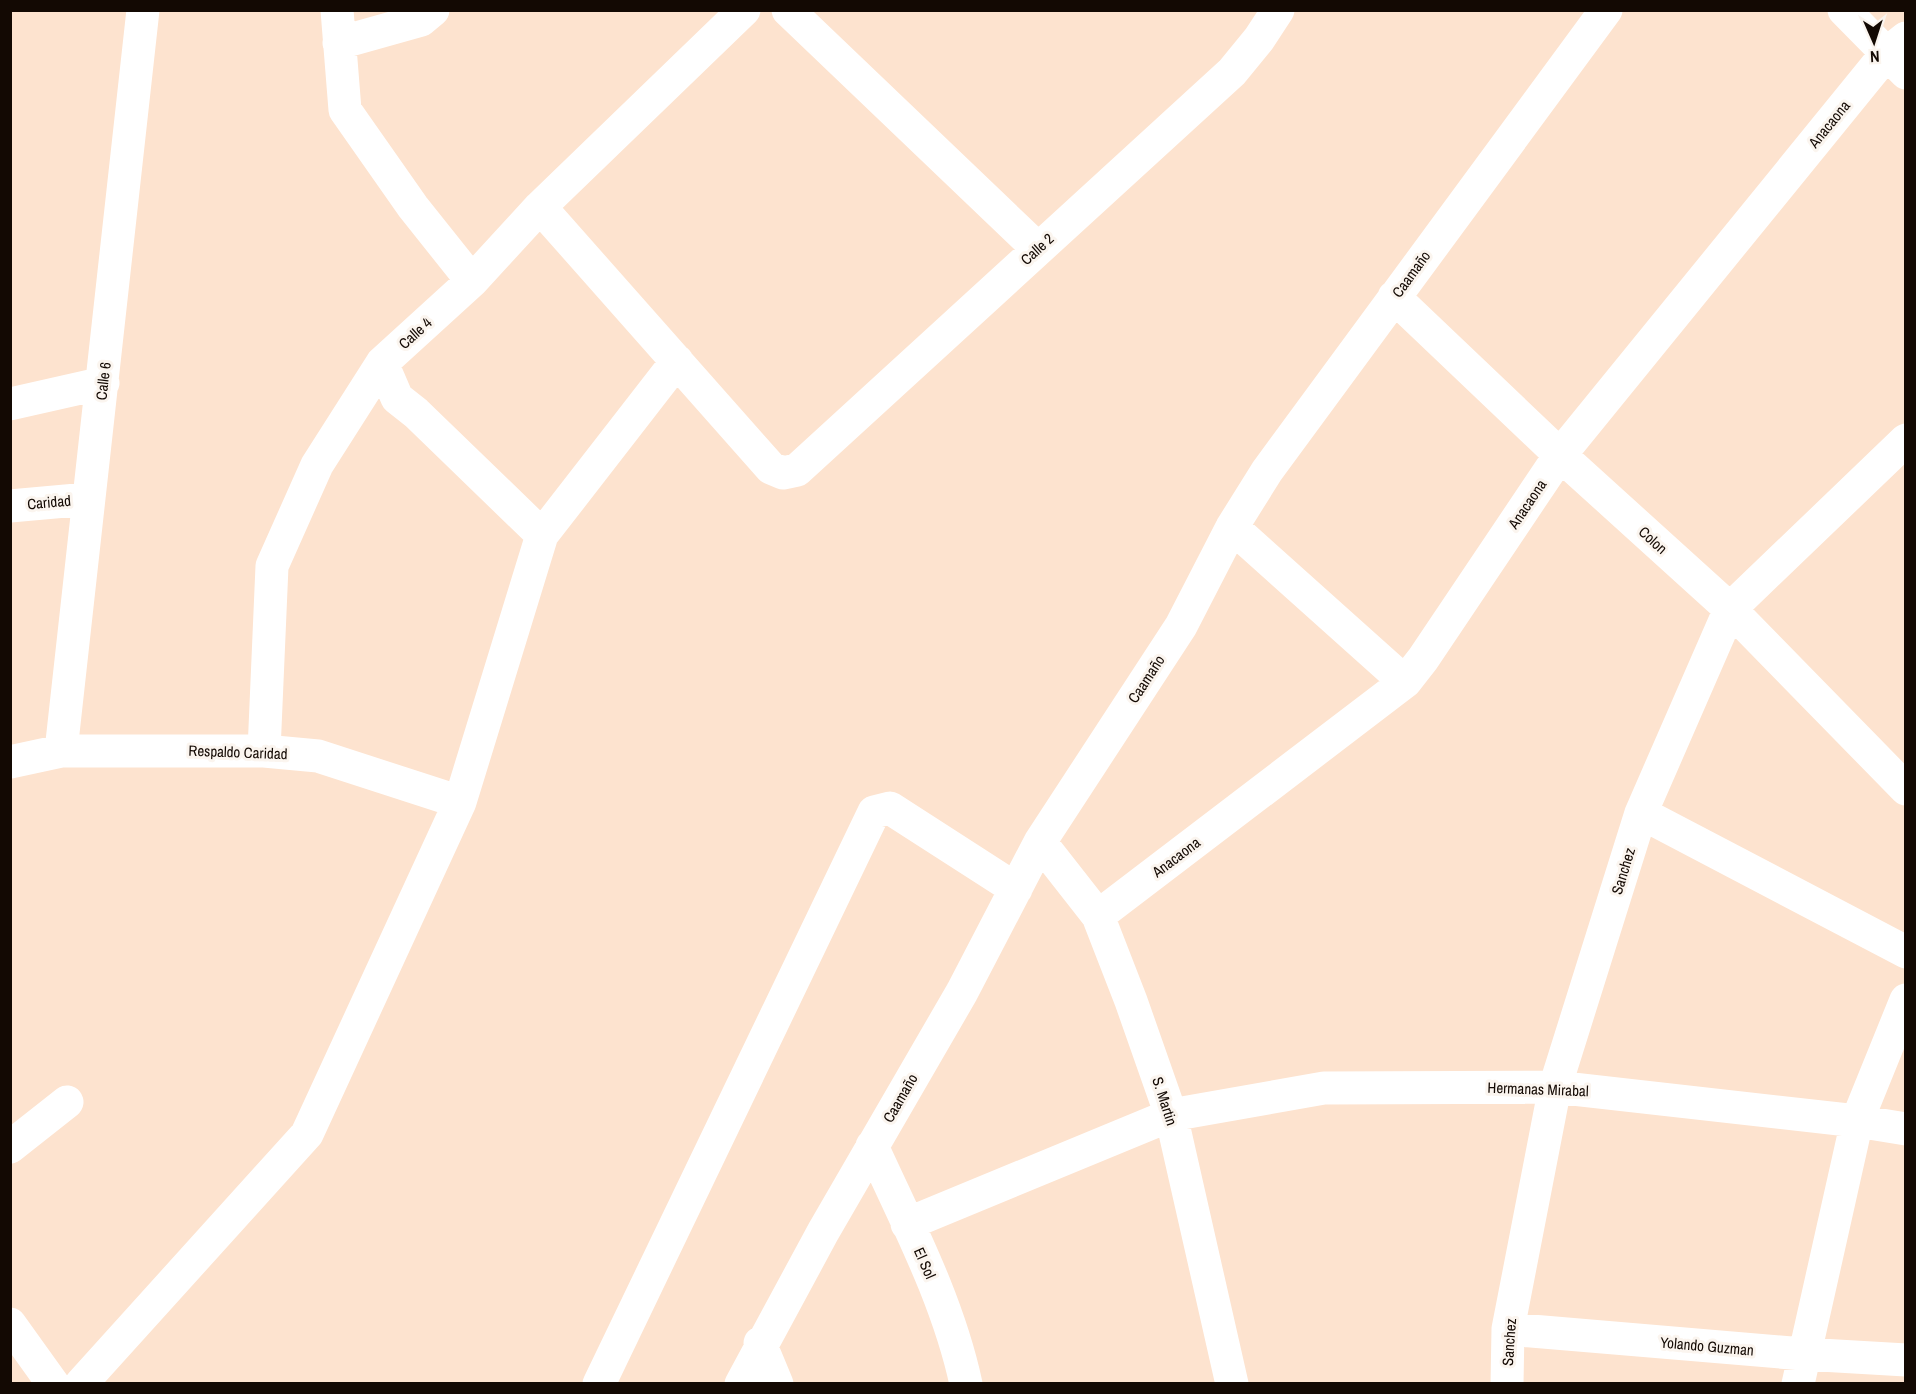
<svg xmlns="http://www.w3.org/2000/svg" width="1916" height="1394" font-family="'Archivo Narrow',sans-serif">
	<rect width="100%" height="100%" fill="#fde3cf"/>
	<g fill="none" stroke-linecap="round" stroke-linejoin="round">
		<path stroke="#fff" stroke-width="33" d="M 337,10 L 345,110 L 413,207 L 472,281
			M 788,10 L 1038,249
			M 1844,10 L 1906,73
			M 339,43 L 421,20 L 433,10
			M 540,207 L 771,468 L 783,473 L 797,470 L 1232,72 L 1259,39 L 1278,10
			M 1394,297 L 1560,455 L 1730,609 L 1906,789
			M 382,363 L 397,398 L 416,413 L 542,535
			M 10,404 L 103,383
			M 10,506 L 88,499
			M 1232,527 L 1405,682
			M 61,751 L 143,10
			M 264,751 L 272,566 L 317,465 L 382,363 L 472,281 L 540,207 L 744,10
			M 10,762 L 61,751 L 264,751 L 318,756 L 460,802
			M 1641,813 L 1906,952
			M 1040,842 L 1098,916 L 1131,1001 L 1171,1115 L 1232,1384
			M 1098,916 L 1405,682 L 1423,659 L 1560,455 L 1887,53 L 1906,38
			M 872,1146 C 907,1223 948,1300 966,1384
			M 10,1147 L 67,1102
			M 907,1224 L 1171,1115 L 1324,1088 L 1555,1087 L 1857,1121 L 1906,1129
			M 10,1324 L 53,1384
			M 1508,1329 L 1803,1354 L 1906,1360
			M 760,1343 L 777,1384
			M 81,1384 L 307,1134 L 460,802 L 542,535 L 677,361
			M 599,1384 L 874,812 L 890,808 L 1016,889
			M 741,1384 L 823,1232 L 962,992 L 1040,842 L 1181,626 L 1232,527 L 1267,471 L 1606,10
			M 1507,1384 L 1508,1329 L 1555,1087 L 1641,813 L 1730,609 L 1906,440
			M 1798,1384 L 1857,1121 L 1906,1000"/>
	</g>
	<g text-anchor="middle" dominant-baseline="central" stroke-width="6" stroke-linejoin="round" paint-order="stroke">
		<g font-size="15" fill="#130903" stroke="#fbf5ef">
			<text transform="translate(1829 124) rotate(-51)">Anacaona</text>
			<text transform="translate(1037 249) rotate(-42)">Calle 2</text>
			<text transform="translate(1411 274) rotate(-54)">Caamaño</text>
			<text transform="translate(415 333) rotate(-42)">Calle 4</text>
			<text transform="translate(103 381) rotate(-83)">Calle 6</text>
			<text transform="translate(49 502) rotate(-5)">Caridad</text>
			<text transform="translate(1527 504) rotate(-56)">Anacaona</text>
			<text transform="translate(1653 540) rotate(42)">Colon</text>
			<text transform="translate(1146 679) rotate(-57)">Caamaño</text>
			<text transform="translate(238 752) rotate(2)">Respaldo Caridad</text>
			<text transform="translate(1176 857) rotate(-37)">Anacaona</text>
			<text transform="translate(1623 871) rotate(-73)">Sanchez</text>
			<text transform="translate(1538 1089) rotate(2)">Hermanas Mirabal</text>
			<text transform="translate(900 1098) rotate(-60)">Caamaño</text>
			<text transform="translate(1165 1101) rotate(72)">S. Martin</text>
			<text transform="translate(925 1263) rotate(66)">El Sol</text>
			<text transform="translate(1509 1342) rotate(-86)">Sanchez</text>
			<text transform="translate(1707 1346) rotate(5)">Yolando Guzman</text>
		</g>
	</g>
	<rect width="1916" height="1394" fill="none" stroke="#130903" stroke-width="24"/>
	<g transform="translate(1874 42) rotate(177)" stroke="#fbf5ef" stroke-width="4.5" paint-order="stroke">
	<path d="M0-4.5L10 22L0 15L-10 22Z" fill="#130903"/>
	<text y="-9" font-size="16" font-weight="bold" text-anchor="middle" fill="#130903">N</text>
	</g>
</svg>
